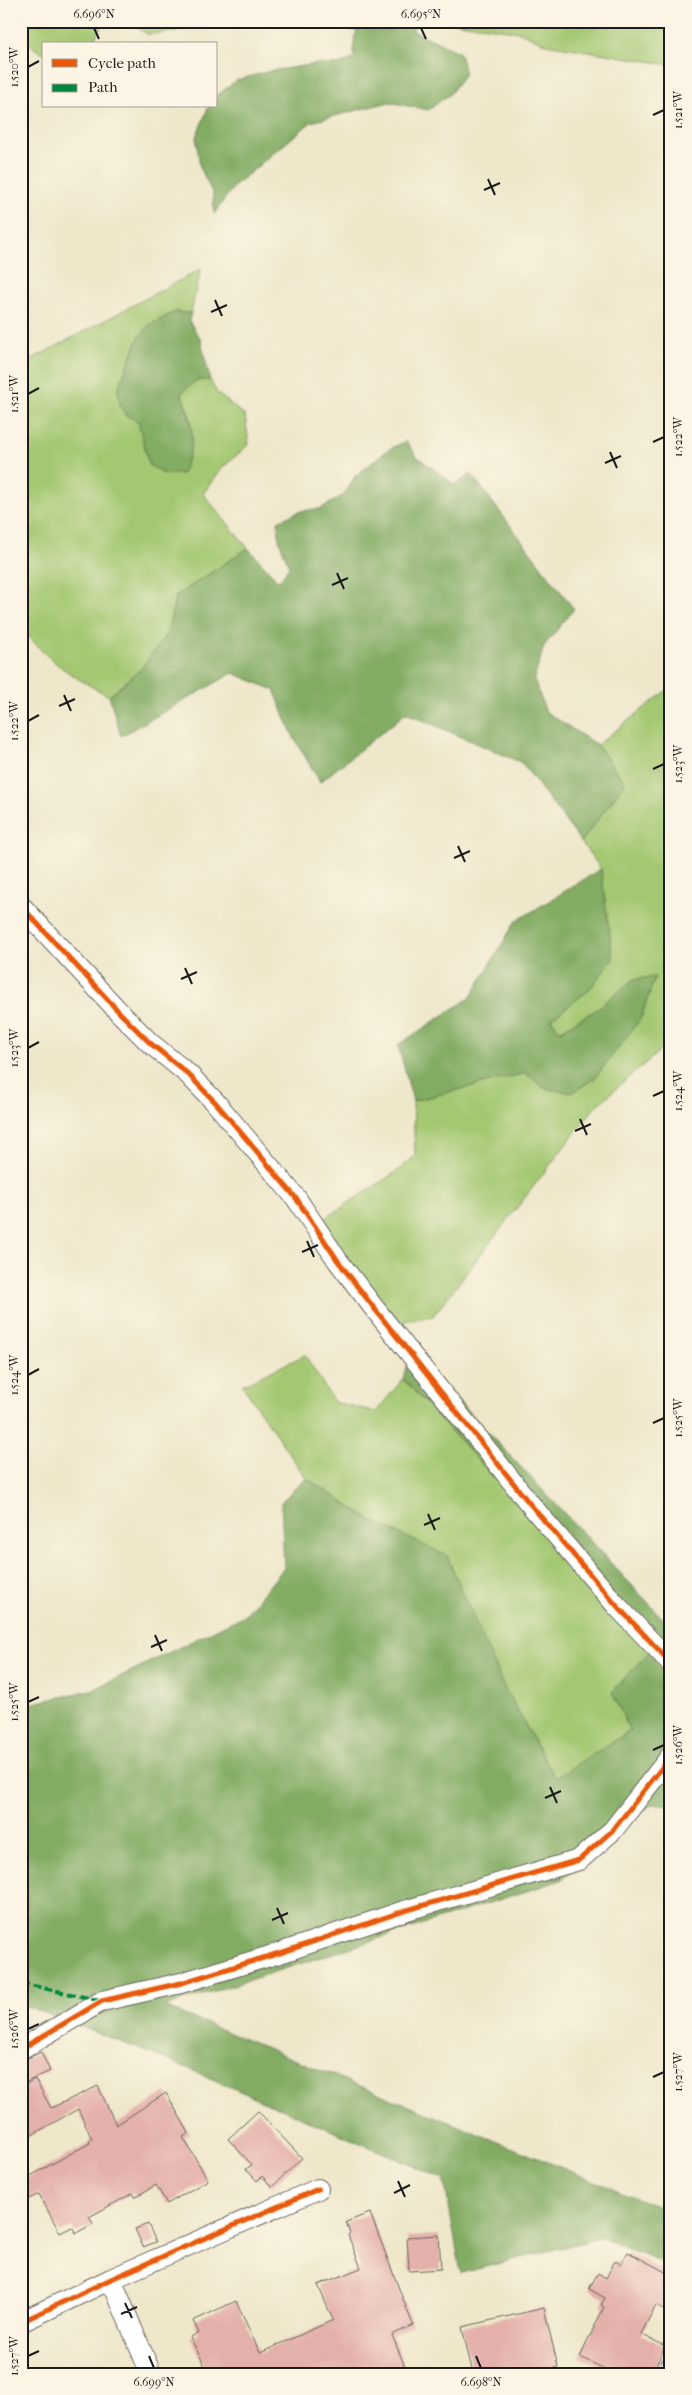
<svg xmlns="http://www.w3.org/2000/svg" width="692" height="2395" font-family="'IM FELL French Canon',serif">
	<rect width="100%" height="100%" fill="#fcf5e5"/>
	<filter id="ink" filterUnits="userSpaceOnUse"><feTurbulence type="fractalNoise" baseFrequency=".02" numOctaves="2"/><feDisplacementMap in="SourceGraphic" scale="10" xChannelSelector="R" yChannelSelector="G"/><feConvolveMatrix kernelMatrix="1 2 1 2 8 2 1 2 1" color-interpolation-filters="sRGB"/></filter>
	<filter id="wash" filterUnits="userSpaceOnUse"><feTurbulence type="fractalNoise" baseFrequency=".0096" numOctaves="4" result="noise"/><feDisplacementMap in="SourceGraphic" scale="20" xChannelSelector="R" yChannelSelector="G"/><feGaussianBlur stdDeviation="1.12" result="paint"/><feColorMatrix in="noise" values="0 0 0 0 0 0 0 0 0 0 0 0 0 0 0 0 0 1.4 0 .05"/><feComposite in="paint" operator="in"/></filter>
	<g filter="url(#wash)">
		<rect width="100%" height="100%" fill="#eee7ca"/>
		<path fill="#a4c872" stroke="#607247" d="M 21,21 L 104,21 L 92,44 L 44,44 L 44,53 L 35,49 L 21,34 Z
			M 126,21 L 181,21 L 177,32 L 147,34 Z
			M 298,21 L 368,21 L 357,31 Z
			M 445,21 L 671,21 L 671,65 L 546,44 L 520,32 Z
			M 201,269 L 191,313 L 175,312 L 148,326 L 118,389 L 120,405 L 126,416 L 138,420 L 149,465 L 192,422 L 181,393 L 197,380 L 210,380 L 217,393 L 245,416 L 249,444 L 220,470 L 203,494 L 248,548 L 176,596 L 167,634 L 141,669 L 109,696 C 73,677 45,660 21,626 L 21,365 Z
			M 671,687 L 671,1041 L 595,1107 L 433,1316 L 401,1322 L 353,1268 L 324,1219 L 396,1172 L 415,1156 L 413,1101 L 526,1073 L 544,1088 L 634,979 L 596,1010 L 559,1031 L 551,1018 L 589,990 L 601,869 L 581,842 L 625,783 L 597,745 Z
			M 305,1355 L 334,1402 L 376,1412 L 403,1379 L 652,1649 L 630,1731 L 555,1779 L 504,1687 L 372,1521 L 306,1478 L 242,1385 Z"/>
		<path fill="#83ac64" stroke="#506440" d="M 368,21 L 419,21 L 412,30 L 460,53 L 465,74 L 449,95 L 428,110 L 389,102 L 311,122 L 234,186 L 214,214 L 213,194 L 200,167 L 196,137 L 209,106 L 216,106 L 216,96 L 237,80 L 270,71 L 317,64 L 339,65 L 354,58 C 353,41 353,31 368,21 Z
			M 175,312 L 191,313 L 189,321 L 201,340 L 210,380 L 197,380 L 181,393 C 194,428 197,439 182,474 L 164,474 L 149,465 L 138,421 L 126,416 L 120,405 L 118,389 L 139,337 L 148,326 Z
			M 406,441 L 416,456 L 455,485 L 471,474 L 574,609 L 544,646 L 534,680 L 546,712 L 597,745 L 625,783 L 581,842 L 522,763 L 406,713 L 320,782 L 294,738 L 274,690 L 233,673 L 121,736 L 109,696 L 141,669 L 167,634 L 176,596 L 248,548 L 279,582 L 289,566 L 279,540 L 278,521 L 301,511 L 320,509 L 344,495 L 355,476 L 388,450 Z
			M 601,869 L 613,959 L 589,990 L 551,1019 L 560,1031 L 596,1010 L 634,979 L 655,977 L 641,1018 L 595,1078 L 572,1093 L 544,1088 L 526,1073 L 413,1101 L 398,1045 L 471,997 L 515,922 Z
			M 423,1363 L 671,1627 L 671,1806 L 652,1804 L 561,1880 L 165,2007 L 671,2212 L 671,2265 L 600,2238 L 461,2273 L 444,2179 L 168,2060 L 21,2004 L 21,1706 L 95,1689 L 245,1615 L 284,1568 L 281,1502 L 306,1478 L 372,1521 L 447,1556 L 504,1687 L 555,1778 L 630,1731 L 612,1692 L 652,1649 L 403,1379 L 406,1367 Z"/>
		<g id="blocks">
			<path fill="#e4b0ab" d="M 41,2052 L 50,2071 L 26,2082 L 21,2072 L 21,2061 Z
				M 35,2079 L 51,2108 L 98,2086 L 116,2125 L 166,2093 L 189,2133 L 183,2137 L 208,2180 L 167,2204 L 156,2185 L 135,2197 L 133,2193 L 89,2217 L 93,2224 L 76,2233 L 72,2227 L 60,2233 L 39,2194 L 21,2203 L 21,2181 L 90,2143 L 89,2140 L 92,2139 L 78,2109 L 21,2141 L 21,2087 Z
				M 258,2111 L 302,2158 L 272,2187 L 262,2176 L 257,2181 L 246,2169 L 252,2165 L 228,2139 Z
				M 370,2213 L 413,2325 L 392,2335 L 408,2374 L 209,2374 L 190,2337 L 199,2333 L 193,2321 L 236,2301 L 260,2353 L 333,2320 L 318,2285 L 361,2268 L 348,2235 L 350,2233 L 346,2222 Z
				M 148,2224 L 156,2242 L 143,2247 L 135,2229 Z
				M 439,2235 L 441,2269 L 409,2271 L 407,2237 Z
				M 628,2252 L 671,2275 L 671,2313 L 656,2305 L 641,2334 L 665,2346 L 652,2374 L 615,2374 L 580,2357 L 604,2307 L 601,2305 L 605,2298 L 589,2289 L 598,2273 L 606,2278 L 615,2261 L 621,2264 Z
				M 544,2308 L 558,2367 L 530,2374 L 473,2374 L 462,2327 Z"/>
		</g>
	</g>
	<g filter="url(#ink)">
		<use href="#blocks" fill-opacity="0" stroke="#666359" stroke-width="1"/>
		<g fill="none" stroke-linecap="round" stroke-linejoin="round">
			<defs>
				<path id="minor" d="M 21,906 L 121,1014 L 150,1043 L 188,1074 L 216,1103 L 296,1198 L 338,1261 L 374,1308 L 530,1504 L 617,1606 L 671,1663
					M 21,2049 L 102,2001 L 181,1983 L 283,1952 L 404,1911 L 579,1860 L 613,1830 L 671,1756
					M 111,2279 L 151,2374
					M 21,2322 L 111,2279 L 318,2189
					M 668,2374 L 671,2366"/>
			</defs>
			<use href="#minor" stroke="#666359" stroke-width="22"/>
			<use href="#minor" stroke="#fff" stroke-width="20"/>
			<path stroke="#00873e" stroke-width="4" stroke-dasharray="8 4" stroke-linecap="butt" d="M 21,1983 L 102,2001"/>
			<defs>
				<path id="cycleway" d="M 21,906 L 121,1014 L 150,1043 L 188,1074 L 216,1103 L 296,1198 L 338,1261 L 374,1308 L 530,1504 L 617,1606 L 671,1663
					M 21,2049 L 102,2001 L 181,1983 L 283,1952 L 404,1911 L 579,1860 L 613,1830 L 671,1756
					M 21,2322 L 111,2279 L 318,2189"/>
			</defs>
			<use href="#cycleway" stroke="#fcf5e5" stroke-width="8"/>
			<use href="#cycleway" stroke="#e8590c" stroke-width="5"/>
		</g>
	</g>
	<path fill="none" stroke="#1c1c1c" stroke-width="2" d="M 94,28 L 99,39M 421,28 L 426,39M 28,67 L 39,61M 653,115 L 664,110M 488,179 L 495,195M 484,190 L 500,183M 215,300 L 222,316M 211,312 L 227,305M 28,394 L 39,388M 653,442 L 664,437M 610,452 L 617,468M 605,463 L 621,456M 337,573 L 344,589M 332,585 L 348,578M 64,695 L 71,711M 59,706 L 75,699M 28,721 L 39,715M 653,769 L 664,764M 458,846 L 465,862M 454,858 L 470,851M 185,968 L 192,984M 181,979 L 197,972M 28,1048 L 39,1042M 653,1096 L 664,1091M 580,1119 L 587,1135M 575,1131 L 591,1124M 307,1241 L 314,1257M 302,1252 L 318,1245M 28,1375 L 39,1369M 653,1423 L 664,1418M 428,1514 L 435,1530M 424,1525 L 440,1518M 155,1635 L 162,1651M 151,1647 L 167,1640M 28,1702 L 39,1697M 653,1750 L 664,1745M 550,1787 L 557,1803M 545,1798 L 561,1791M 277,1908 L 284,1924M 272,1920 L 288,1913M 28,2029 L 39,2024M 653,2077 L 664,2072M 398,2181 L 405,2197M 394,2193 L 410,2185M 125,2303 L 132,2318M 121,2314 L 137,2307M 28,2356 L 39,2351M 149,2356 L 154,2368M 476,2356 L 481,2368"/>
	<rect width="692" height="2395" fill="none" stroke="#fcf5e5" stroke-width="55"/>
	<rect x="42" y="42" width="175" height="65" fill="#fcf5e5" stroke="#a29e95"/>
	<rect x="52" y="59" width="25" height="8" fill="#e8590c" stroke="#a29e95"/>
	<text x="88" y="68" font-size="15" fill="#1c1c1c">Cycle path</text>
	<rect x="52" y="84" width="25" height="8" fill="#00873e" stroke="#a29e95"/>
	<text x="88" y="92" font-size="15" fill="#1c1c1c">Path</text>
	<rect x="28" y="28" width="636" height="2340" fill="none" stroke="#1c1c1c" stroke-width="2"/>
	<g font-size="12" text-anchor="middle" fill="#1c1c1c">
		<text x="94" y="18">6.696°N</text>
		<text x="421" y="18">6.695°N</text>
		<text transform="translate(14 67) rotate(-90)" y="4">1.520°W</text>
		<text transform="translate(678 110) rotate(-90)" y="4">1.521°W</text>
		<text transform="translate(14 394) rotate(-90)" y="4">1.521°W</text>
		<text transform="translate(678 437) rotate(-90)" y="4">1.522°W</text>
		<text transform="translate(14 721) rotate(-90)" y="4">1.522°W</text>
		<text transform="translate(678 764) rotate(-90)" y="4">1.523°W</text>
		<text transform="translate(14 1048) rotate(-90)" y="4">1.523°W</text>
		<text transform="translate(678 1091) rotate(-90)" y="4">1.524°W</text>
		<text transform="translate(14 1375) rotate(-90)" y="4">1.524°W</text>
		<text transform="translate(678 1418) rotate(-90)" y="4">1.525°W</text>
		<text transform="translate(14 1702) rotate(-90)" y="4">1.525°W</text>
		<text transform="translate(678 1745) rotate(-90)" y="4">1.526°W</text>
		<text transform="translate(14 2029) rotate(-90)" y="4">1.526°W</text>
		<text transform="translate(678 2072) rotate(-90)" y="4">1.527°W</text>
		<text transform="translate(14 2356) rotate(-90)" y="4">1.527°W</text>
		<text x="154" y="2386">6.699°N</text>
		<text x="481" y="2386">6.698°N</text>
	</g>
</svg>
